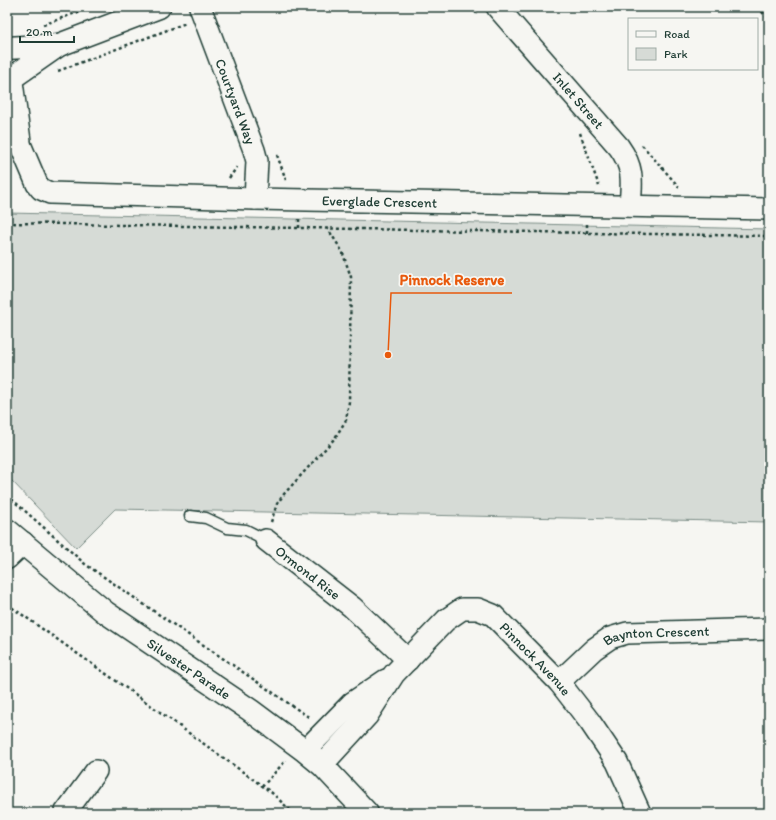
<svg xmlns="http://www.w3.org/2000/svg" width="776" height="820" font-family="Itim,sans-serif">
	<rect width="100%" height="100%" fill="#f6f6f2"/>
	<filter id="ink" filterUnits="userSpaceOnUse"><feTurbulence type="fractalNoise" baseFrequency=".025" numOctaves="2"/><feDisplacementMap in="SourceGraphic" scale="8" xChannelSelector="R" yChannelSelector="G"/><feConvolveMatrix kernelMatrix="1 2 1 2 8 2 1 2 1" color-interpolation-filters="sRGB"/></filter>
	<g filter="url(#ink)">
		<path fill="#d6dbd6" stroke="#7a8c85" d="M 7,213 L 769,229 L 769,522 L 115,509 L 76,548 L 12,481 L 7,481 Z"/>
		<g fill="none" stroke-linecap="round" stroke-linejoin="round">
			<defs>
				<path id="service" d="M 190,516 L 206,518 L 227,528 L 246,530 L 266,540"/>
				<g id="minor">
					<path id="s1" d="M 200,7 L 254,150 L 257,161 L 255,199"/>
					<path id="s2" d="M 497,7 L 619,147 C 634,168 632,181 630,206"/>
					<path d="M 12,82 L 20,141"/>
					<path id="s3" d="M 7,123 L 20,144 L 37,184 L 41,189 L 50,193 L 255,199 L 769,209"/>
					<path id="s4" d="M 266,540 L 352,607 L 408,660"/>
					<path id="s5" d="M 559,682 L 594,649 L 610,638 L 627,633 L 769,629"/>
					<path d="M 305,751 L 352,703 L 386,680"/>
					<path id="s6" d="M 322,765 L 367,716 L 394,674 L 446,620 L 462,609 L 478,609 L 493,615 L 559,682 L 590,722 L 617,762 L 640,813"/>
					<path d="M 65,813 L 96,771"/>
				</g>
				<g id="tertiary">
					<path d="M 7,48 L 59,45"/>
					<path d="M 16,75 L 59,45 L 159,7"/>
					<path id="s7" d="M 7,530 L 105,612 L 250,710 L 305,751 L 322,765 L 367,813"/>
					<path d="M 7,558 L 23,543"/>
				</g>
			</defs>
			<use href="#service" stroke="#1f3d34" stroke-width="13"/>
			<use href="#minor" stroke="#1f3d34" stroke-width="24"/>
			<use href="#tertiary" stroke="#1f3d34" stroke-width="25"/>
			<path stroke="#1f3d34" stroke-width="2.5" stroke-dasharray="3 3" stroke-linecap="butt" d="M 471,7 L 478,15
				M 758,7 L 769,20
				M 43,25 L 92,7
				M 58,71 L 186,23
				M 580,133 L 599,186
				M 642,145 L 679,187
				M 277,155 L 286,180
				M 229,178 L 237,167
				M 7,223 L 769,236
				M 299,228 L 299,219
				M 587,233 L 587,223
				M 7,495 L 85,564 L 310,718
				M 271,522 L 277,504 L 284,494 L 335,438 L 346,420 L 349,402 L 351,277 L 342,251 L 328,229
				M 7,604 L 146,702 L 272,793 L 293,813
				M 262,787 L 286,760"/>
			<use href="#service" stroke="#f6f6f2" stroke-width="10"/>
			<use href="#minor" stroke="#f6f6f2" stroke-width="21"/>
			<use href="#tertiary" stroke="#f6f6f2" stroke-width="22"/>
		</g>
	</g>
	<g text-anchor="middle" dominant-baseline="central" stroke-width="3.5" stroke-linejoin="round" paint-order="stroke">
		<g font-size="14" fill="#1f3d34" stroke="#f6f6f2">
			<text stroke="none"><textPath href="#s2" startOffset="124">Inlet Street</textPath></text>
			<text stroke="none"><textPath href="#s1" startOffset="101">Courtyard Way</textPath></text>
			<text stroke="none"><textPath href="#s3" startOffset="414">Everglade Crescent</textPath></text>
			<text stroke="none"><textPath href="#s4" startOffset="53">Ormond Rise</textPath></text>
			<text stroke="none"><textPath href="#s5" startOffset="114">Baynton Crescent</textPath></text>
			<text stroke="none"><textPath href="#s6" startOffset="304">Pinnock Avenue</textPath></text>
			<text stroke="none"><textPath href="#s7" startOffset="229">Silvester Parade</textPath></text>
		</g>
	</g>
	<path fill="none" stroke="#e8590c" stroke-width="1.5" d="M388 355L391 293H512"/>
	<circle fill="#e8590c" stroke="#f6f6f2" stroke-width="1.5" cx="388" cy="355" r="4"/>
	<g font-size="15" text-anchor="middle" font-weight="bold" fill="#e8590c" stroke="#f6f6f2" stroke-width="3.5" stroke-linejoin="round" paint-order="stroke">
		<text x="452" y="285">Pinnock Reserve</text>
	</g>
	<rect width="776" height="820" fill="none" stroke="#f6f6f2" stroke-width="24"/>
	<rect x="12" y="12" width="752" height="796" fill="none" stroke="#1f3d34" stroke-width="1.5" filter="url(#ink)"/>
	<rect x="628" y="18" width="130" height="52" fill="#f6f6f2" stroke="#a0aca6"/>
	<rect x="636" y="31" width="20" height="6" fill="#f6f6f2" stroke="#a0aca6"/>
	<text x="664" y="38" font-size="12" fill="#1f3d34">Road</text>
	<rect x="636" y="48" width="20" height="12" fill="#d6dbd6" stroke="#a0aca6"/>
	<text x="664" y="58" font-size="12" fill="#1f3d34">Park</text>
	<path d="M20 36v6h54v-6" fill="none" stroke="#1f3d34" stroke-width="2"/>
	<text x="26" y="36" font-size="12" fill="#1f3d34" stroke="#f6f6f2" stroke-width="3" paint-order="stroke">20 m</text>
</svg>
